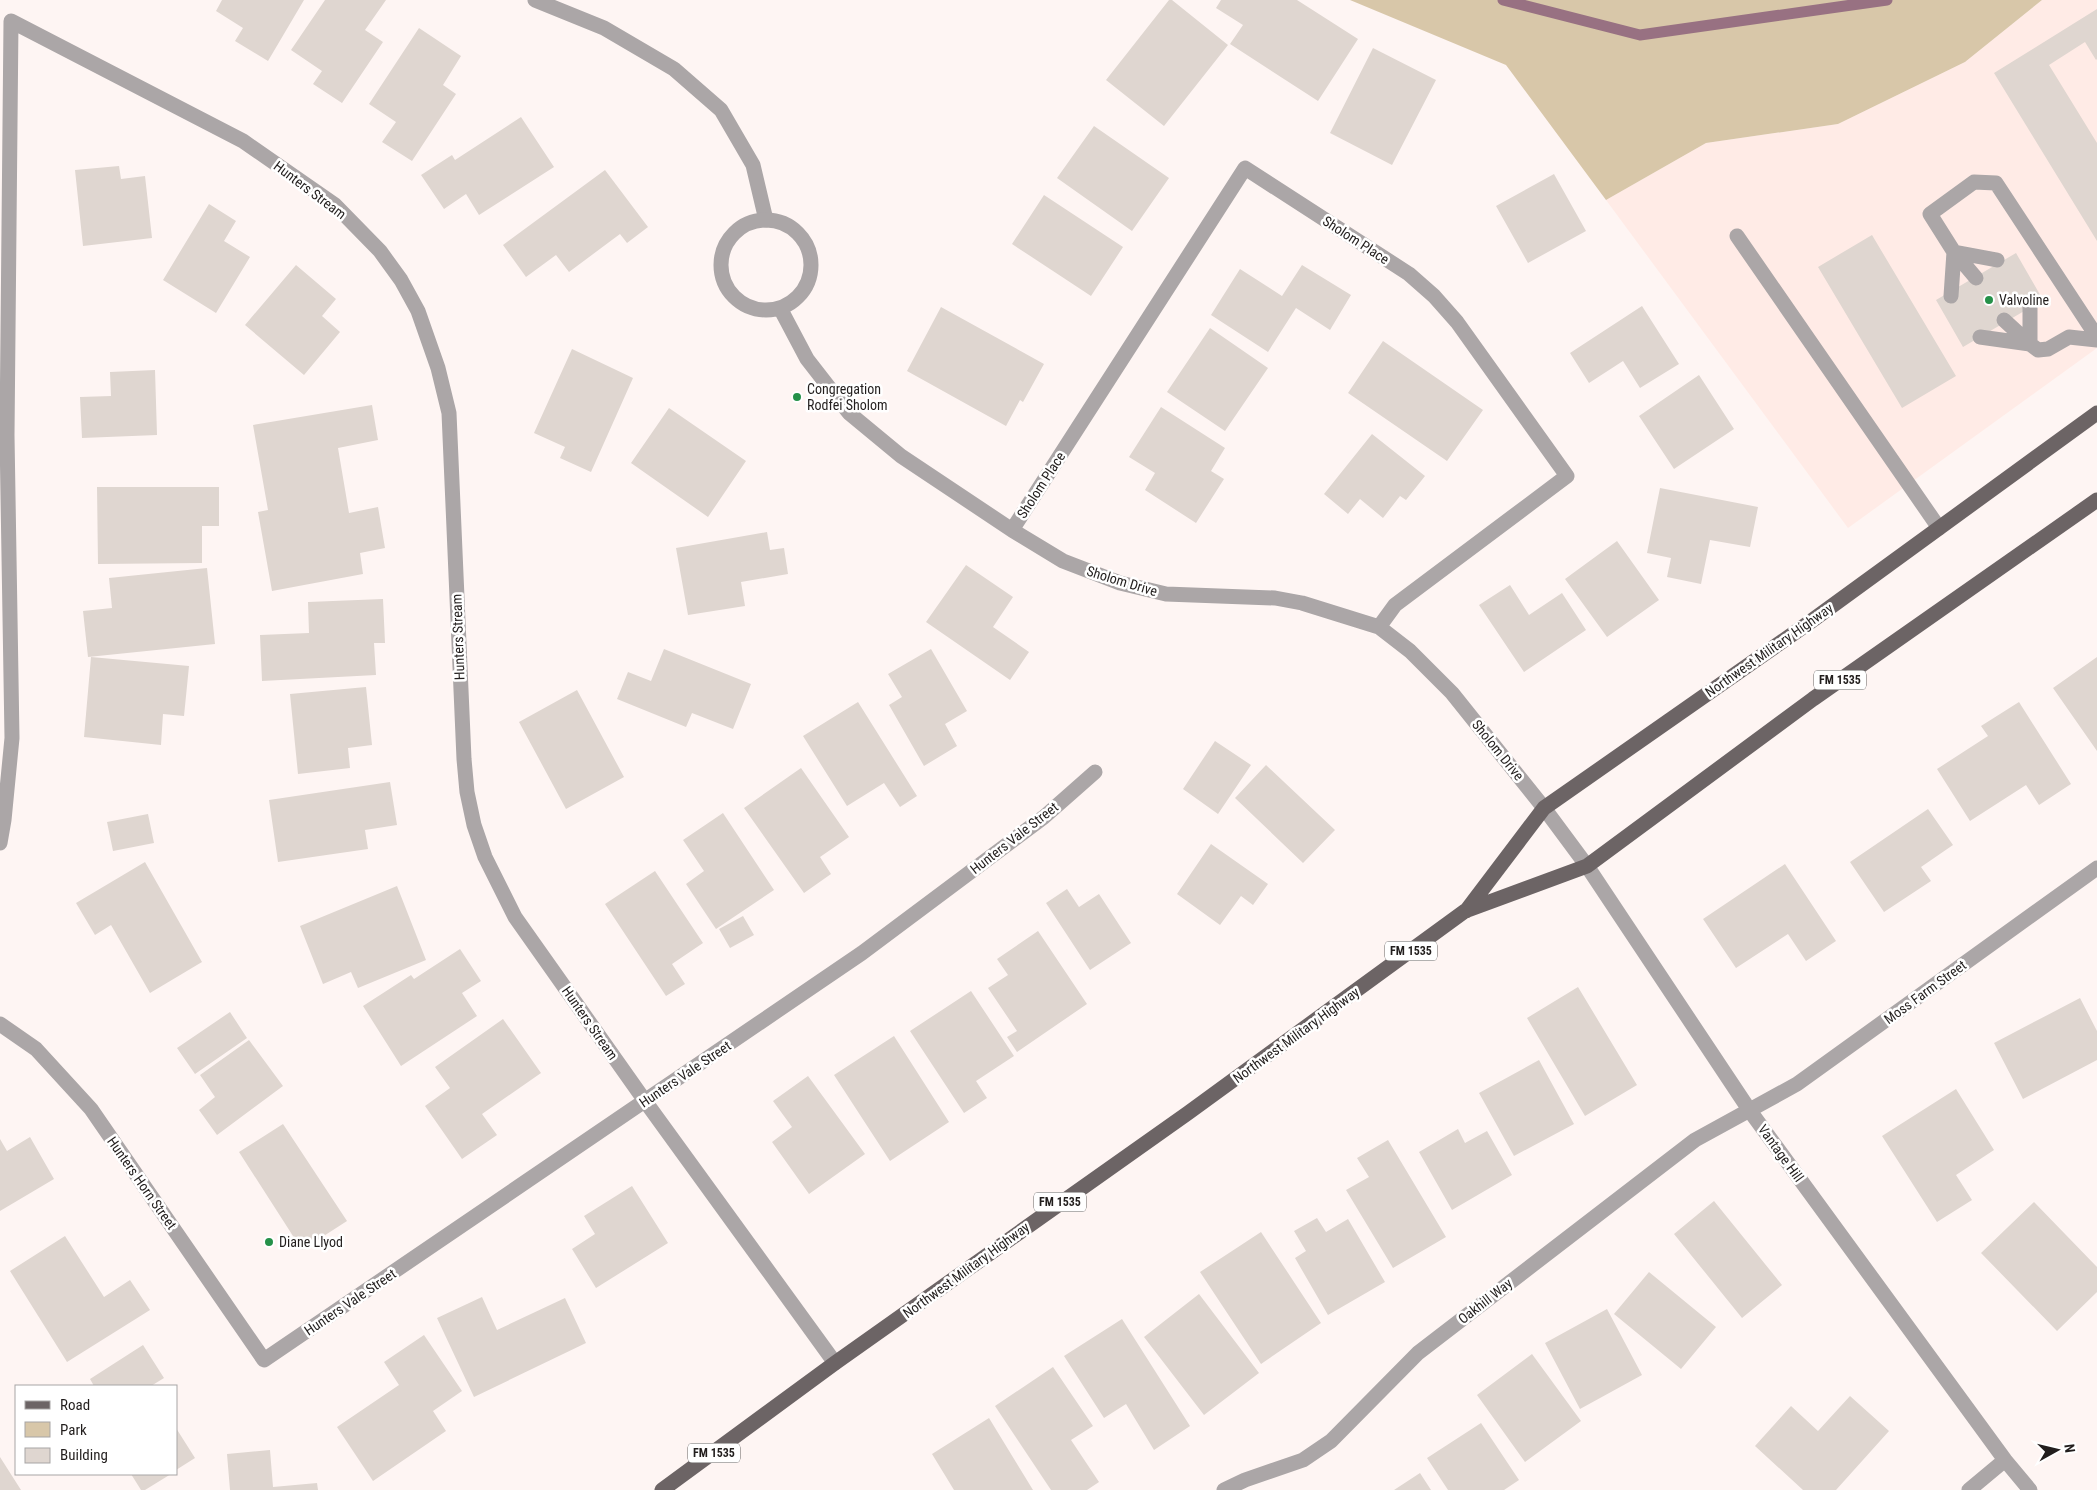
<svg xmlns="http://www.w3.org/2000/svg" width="2097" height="1490" font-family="'Roboto Condensed',sans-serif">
	<rect width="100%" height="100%" fill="#fef5f3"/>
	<path fill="#ffebe6" d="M 2042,0 L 2097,0 L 2097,348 L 1848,528 L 1606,200 L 1706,143 L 1838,124 L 1965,62 Z"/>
	<path fill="#d8c7a9" d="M 1350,0 L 2042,0 L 1965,62 L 1838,124 L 1706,143 L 1606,200 L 1506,65 Z"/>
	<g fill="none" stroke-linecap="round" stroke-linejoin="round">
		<path stroke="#987182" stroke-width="11" d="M 1503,0 L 1640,35 L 1887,0"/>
	</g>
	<path fill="#dfd6d0" d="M 222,0 L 304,0 L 268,61 L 235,41 L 243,28 L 216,11 Z
		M 325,0 L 386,0 L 365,30 L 383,42 L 342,103 L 313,84 L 322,71 L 291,50 Z
		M 1169,0 L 1172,0 L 1228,45 L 1164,126 L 1106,80 Z
		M 1221,0 L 1297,0 L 1358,39 L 1318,101 L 1230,44 L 1243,25 L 1216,8 Z
		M 2097,9 L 2097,59 L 2096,60 L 2085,42 L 2049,65 L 2097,143 L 2097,241 L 1994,73 Z
		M 419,28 L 461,56 L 443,85 L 456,94 L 412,161 L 382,142 L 396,122 L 369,104 Z
		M 1373,48 L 1436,80 L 1392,165 L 1330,133 Z
		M 521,117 L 554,167 L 479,215 L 466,194 L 444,209 L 421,175 L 452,155 L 455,160 Z
		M 1094,126 L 1169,178 L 1132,231 L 1057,178 Z
		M 119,166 L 121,179 L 145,176 L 152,238 L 83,246 L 75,170 Z
		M 605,170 L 648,227 L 627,243 L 620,234 L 569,272 L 556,255 L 526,277 L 503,245 Z
		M 1554,174 L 1586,231 L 1528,263 L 1496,206 Z
		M 1044,195 L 1123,247 L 1091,296 L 1012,244 Z
		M 209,204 L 236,221 L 224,241 L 250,257 L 216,313 L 163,280 Z
		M 1872,235 L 1956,376 L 1902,408 L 1818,267 Z
		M 2016,253 L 2043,300 L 1963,347 L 1936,300 Z
		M 296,265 L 336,299 L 322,316 L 340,332 L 304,375 L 245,325 Z
		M 1302,265 L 1351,295 L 1330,330 L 1296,308 L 1268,352 L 1211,315 L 1240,269 L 1282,296 Z
		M 1642,306 L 1679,364 L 1640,388 L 1623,361 L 1589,383 L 1570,353 Z
		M 941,307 L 1044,364 L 1023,402 L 1020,400 L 1006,426 L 907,371 Z
		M 1210,328 L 1268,368 L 1225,431 L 1167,392 Z
		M 1383,341 L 1483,410 L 1447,461 L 1348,393 Z
		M 572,349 L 633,378 L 591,472 L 560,458 L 565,447 L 534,433 Z
		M 155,370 L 157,435 L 82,438 L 80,397 L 111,396 L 110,372 Z
		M 1699,375 L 1734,429 L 1674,469 L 1639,416 Z
		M 372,405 L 378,440 L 338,448 L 349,513 L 378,507 L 385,548 L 360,553 L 363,574 L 272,591 L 258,512 L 268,510 L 253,425 Z
		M 1161,407 L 1225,448 L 1211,471 L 1224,479 L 1196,523 L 1145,490 L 1155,473 L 1129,457 Z
		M 669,408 L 746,461 L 708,517 L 631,463 Z
		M 1372,434 L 1425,476 L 1406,500 L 1400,496 L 1383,518 L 1360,499 L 1348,514 L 1324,494 Z
		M 97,487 L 219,487 L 219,526 L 202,526 L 202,563 L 98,564 Z
		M 1660,488 L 1758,507 L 1750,547 L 1710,540 L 1701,584 L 1667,577 L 1671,558 L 1647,553 Z
		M 767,532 L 770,550 L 784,548 L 788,574 L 741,582 L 745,606 L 688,615 L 676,548 Z
		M 1617,541 L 1659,600 L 1607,637 L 1565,579 Z
		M 966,565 L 1013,597 L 993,627 L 1029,652 L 1010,680 L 926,622 Z
		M 207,568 L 215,644 L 88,657 L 83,611 L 112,608 L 109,578 Z
		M 1510,585 L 1529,615 L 1562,593 L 1586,630 L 1524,672 L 1479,605 Z
		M 383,599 L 385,643 L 374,643 L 376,675 L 262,681 L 260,635 L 309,633 L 308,602 Z
		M 664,649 L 751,684 L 733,729 L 692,713 L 686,727 L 617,699 L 628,672 L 651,681 Z
		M 931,649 L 967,711 L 945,724 L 957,746 L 924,766 L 889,705 L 902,697 L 888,674 Z
		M 91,657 L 189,666 L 184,716 L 163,714 L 161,745 L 84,737 Z
		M 2097,657 L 2097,751 L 2053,688 Z
		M 366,687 L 372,745 L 348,748 L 350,768 L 298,774 L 290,694 Z
		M 577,690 L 624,777 L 566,809 L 519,722 Z
		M 858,702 L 917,796 L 900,807 L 884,783 L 847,806 L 803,736 Z
		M 2019,702 L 2071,784 L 2039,805 L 2026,785 L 1970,821 L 1937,769 L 1988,736 L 1981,726 Z
		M 1215,741 L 1251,765 L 1218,814 L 1183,789 Z
		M 1266,765 L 1335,830 L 1303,863 L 1235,798 Z
		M 801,768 L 849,837 L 820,857 L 831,874 L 804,893 L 744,808 Z
		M 390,782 L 397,825 L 365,830 L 368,849 L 278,862 L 269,800 Z
		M 1928,809 L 1953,845 L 1921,867 L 1931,881 L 1884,912 L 1850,862 Z
		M 723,813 L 774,890 L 716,929 L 686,884 L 704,871 L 683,840 Z
		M 148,814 L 154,843 L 113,851 L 107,822 Z
		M 1211,844 L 1268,884 L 1253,905 L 1241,896 L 1220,925 L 1177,894 Z
		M 145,862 L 202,962 L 150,993 L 111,925 L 95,935 L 76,903 Z
		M 1785,864 L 1836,941 L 1806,961 L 1788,934 L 1736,968 L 1703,919 Z
		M 655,871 L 703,943 L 672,964 L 685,984 L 666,996 L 605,904 Z
		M 397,886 L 426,960 L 358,988 L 351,972 L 323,984 L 300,926 Z
		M 1067,889 L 1079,907 L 1099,894 L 1131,943 L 1090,970 L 1046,903 Z
		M 743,916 L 754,935 L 730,948 L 719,929 Z
		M 1038,931 L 1087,1004 L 1017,1052 L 1007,1037 L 1017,1031 L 988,988 L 1008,975 L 997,959 Z
		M 460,949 L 481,981 L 462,993 L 477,1016 L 401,1066 L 363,1006 L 411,975 L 414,979 Z
		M 1578,987 L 1637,1085 L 1585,1116 L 1527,1018 Z
		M 971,991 L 1014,1056 L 976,1081 L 987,1098 L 964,1113 L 910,1031 Z
		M 2080,998 L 2097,1031 L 2097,1060 L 2023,1099 L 1994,1043 Z
		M 230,1012 L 247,1038 L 195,1074 L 177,1048 Z
		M 503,1019 L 541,1073 L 482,1114 L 497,1135 L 462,1159 L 425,1106 L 450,1088 L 435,1067 Z
		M 894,1036 L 949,1122 L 890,1161 L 834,1075 Z
		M 249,1040 L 283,1086 L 217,1135 L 199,1110 L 215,1097 L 200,1075 Z
		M 1539,1060 L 1574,1124 L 1514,1156 L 1479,1093 Z
		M 808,1076 L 865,1154 L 809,1194 L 772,1142 L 792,1127 L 773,1101 Z
		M 1956,1089 L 1994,1150 L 1956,1175 L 1972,1200 L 1937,1222 L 1882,1136 Z
		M 283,1124 L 347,1221 L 302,1250 L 239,1152 Z
		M 1458,1129 L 1465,1143 L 1487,1131 L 1512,1175 L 1452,1210 L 1419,1152 Z
		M 30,1137 L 54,1179 L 0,1211 L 0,1139 L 7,1151 Z
		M 1388,1140 L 1446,1237 L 1393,1268 L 1346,1190 L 1369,1177 L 1357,1158 Z
		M 632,1186 L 668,1243 L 596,1288 L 572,1249 L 595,1234 L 584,1216 Z
		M 1714,1201 L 1782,1285 L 1742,1318 L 1674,1234 Z
		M 2034,1202 L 2097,1267 L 2097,1292 L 2057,1331 L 1981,1253 Z
		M 1317,1218 L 1326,1232 L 1348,1219 L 1385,1282 L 1328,1315 L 1295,1258 L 1306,1251 L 1294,1231 Z
		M 1261,1232 L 1321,1323 L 1261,1364 L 1200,1272 Z
		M 65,1236 L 104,1297 L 130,1280 L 150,1310 L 67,1362 L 10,1271 Z
		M 1649,1272 L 1716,1327 L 1681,1369 L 1614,1314 Z
		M 1199,1294 L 1259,1373 L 1204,1415 L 1144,1337 Z
		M 482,1297 L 497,1330 L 565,1298 L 586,1343 L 474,1397 L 437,1318 Z
		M 1607,1309 L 1642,1375 L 1580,1409 L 1545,1343 Z
		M 1122,1319 L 1190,1426 L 1154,1450 L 1126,1404 L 1104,1418 L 1064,1356 Z
		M 424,1335 L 462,1391 L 433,1411 L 446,1431 L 373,1481 L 337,1427 L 399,1385 L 384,1362 Z
		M 143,1345 L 164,1378 L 151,1386 L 94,1386 L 90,1379 Z
		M 1532,1354 L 1581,1421 L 1525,1462 L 1477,1395 Z
		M 1053,1367 L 1093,1426 L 1071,1440 L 1099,1482 L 1087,1490 L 1051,1490 L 995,1406 Z
		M 1850,1396 L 1889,1431 L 1836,1490 L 1803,1490 L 1755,1446 L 1791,1406 L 1818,1431 Z
		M 989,1418 L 1033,1490 L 954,1490 L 932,1454 Z
		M 1481,1423 L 1519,1480 L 1504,1490 L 1448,1490 L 1427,1458 Z
		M 176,1428 L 195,1458 L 176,1470 Z
		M 270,1450 L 273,1487 L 317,1483 L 318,1490 L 230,1490 L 227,1454 Z
		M 0,1457 L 21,1490 L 0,1490 Z
		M 1420,1473 L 1431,1490 L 1394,1490 Z
		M 131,1474 L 171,1474 L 145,1490 L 141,1490 Z"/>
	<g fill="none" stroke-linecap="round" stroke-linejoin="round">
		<path stroke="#aba6a7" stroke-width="15" d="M 535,0 L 604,28 L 674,69 L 721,110 L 753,165 L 766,220
			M 1737,236 L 1939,528
			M 1954,252 L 1997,260
			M 1976,278 L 1954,252 L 1930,214 L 1974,182 L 1996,183 L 2097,337
			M 1951,296 L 1954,252
			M 2030,304 L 2030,344 L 2038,350 L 2048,349 L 2069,337 L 2097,340
			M 2004,320 L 2030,344
			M 1980,337 L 2030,344"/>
		<path stroke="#aba6a7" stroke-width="15" d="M721 265a45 45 0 1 1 90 0a45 45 0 1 1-90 0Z
			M 780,308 L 807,359 L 849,413 L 901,456 L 1012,530 L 1063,561 L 1120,583 L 1166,594 L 1275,598 L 1302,603 L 1379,627 L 1410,651 L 1452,693 L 1544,808 L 1587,866 L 1750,1111 L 2005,1460 L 2030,1490
			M 1012,530 L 1245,168 L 1409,274 L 1434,296 L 1457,322 L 1567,476 L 1395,605 L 1379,627
			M 0,843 L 4,820 L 12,738 L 7,435 L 11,21 L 243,141 L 335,205 L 380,251 L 401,280 L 418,311 L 438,368 L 449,413 L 464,759 L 467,792 L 474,825 L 485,857 L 515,917 L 645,1101 L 835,1363
			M 0,1024 L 36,1049 L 91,1109 L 264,1360 L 862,953 L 1044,817 L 1095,772
			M 1224,1490 L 1245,1480 L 1303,1460 L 1331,1441 L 1418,1353 L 1695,1140 L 1797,1084 L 2097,868
			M 1969,1490 L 2005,1460"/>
		<path stroke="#6c6465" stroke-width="15" d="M 1466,911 L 1544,808 L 1810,622 L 2097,413
			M 662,1490 L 835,1363 L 1188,1113 L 1465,911 L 1587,866 L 1813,699 L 2097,500"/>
	</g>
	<g fill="#259149" stroke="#fff" stroke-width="2">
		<circle cx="1989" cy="300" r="5"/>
		<circle cx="797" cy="397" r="5"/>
		<circle cx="269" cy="1242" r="5"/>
	</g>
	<g text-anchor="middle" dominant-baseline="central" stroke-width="5" stroke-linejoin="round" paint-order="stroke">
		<g fill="#fff" stroke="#646261" stroke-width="1">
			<rect x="1814" y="670.5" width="52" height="19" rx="4"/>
			<rect x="1385" y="941.5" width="52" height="19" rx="4"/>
			<rect x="1034" y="1192.5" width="52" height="19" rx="4"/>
			<rect x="688" y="1443.5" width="52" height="19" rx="4"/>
		</g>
		<g font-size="12" font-weight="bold" fill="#221e1d">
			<text x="1840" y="680">FM 1535</text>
			<text x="1411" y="951">FM 1535</text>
			<text x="1060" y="1202">FM 1535</text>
			<text x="714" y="1453">FM 1535</text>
		</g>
		<g font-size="14" fill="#221e1d" stroke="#fff">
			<text transform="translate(310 190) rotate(37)">Hunters Stream</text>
			<text transform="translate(1356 240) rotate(33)">Sholom Place</text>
			<text transform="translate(1041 485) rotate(-57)">Sholom Place</text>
			<text transform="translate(1122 581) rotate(17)">Sholom Drive</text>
			<text transform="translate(458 637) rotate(-92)">Hunters Stream</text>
			<text transform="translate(1769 650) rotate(-35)">Northwest Military Highway</text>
			<text transform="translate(1498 750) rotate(51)">Sholom Drive</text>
			<text transform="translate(1014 838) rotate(-38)">Hunters Vale Street</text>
			<text transform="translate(1925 992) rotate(-36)">Moss Farm Street</text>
			<text transform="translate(590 1023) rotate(55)">Hunters Stream</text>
			<text transform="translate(1296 1035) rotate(-36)">Northwest Military Highway</text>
			<text transform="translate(685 1074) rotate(-34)">Hunters Vale Street</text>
			<text transform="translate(1781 1153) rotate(54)">Vantage Hill</text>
			<text transform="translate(142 1183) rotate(55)">Hunters Horn Street</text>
			<text transform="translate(966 1270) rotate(-36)">Northwest Military Highway</text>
			<text transform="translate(1485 1301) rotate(-38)">Oakhill Way</text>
			<text transform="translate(350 1302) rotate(-34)">Hunters Vale Street</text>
		</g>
		<g font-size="14" fill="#221e1d" stroke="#fff" text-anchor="start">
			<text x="1999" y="300">Valvoline</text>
			<text x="807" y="389">Congregation<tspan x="807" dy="16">Rodfei Sholom</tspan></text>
			<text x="279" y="1242">Diane Llyod</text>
		</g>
	</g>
	<rect x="15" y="1385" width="162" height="90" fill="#ffffff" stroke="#a7a5a5"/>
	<rect x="25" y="1401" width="25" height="8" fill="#6c6465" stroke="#a7a5a5"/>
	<text x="60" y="1410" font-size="15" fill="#221e1d">Road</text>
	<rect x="25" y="1422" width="25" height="15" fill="#d8c7a9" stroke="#a7a5a5"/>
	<text x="60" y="1435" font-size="15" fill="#221e1d">Park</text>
	<rect x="25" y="1448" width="25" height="15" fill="#dfd6d0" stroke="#a7a5a5"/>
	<text x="60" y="1460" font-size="15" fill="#221e1d">Building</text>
	<g transform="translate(2057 1450) rotate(82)" stroke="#ffffff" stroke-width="4" paint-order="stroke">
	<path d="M0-4L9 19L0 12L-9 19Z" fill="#221e1d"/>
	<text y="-8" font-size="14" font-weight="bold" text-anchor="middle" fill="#221e1d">N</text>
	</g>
</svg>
